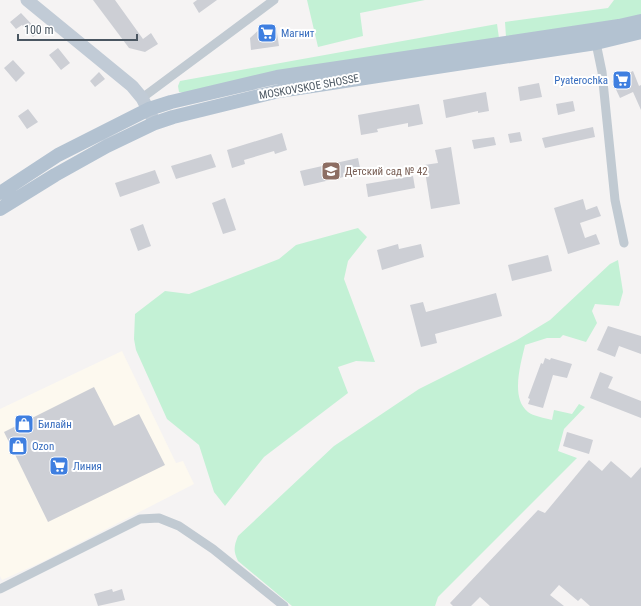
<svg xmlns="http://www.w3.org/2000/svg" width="641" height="606" font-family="'Roboto Condensed',sans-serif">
	<rect width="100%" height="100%" fill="#f5f3f3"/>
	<path fill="#fdf9ef" d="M 122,351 L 176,463 L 183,461 L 194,484 L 42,562 L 2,580 L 0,576 L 0,409 Z"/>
	<path fill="#c3f1d5" d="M 307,0 L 425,0 L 360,13 L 363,36 L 318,47 Z
		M 614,0 L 641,0 L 641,15 L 593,25 L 506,37 L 505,22 L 608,8 Z
		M 497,24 L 499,38 L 185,93 L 179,92 L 178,86 L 180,81 Z
		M 358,228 L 367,237 L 348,261 L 344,279 L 375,362 L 356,361 L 338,367 L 348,393 L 264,457 L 225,506 L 214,492 L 199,445 L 167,419 L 136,350 L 134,339 L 135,314 L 165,291 L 189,294 L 279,259 L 296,245 Z
		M 618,260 L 623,292 L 619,306 L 595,304 L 592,311 L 597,323 L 586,342 L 563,335 L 560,338 L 547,338 L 525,345 C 521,363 510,398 528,412 C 533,416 545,418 552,420 L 554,410 L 572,414 L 579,404 L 585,407 L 564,429 L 558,451 L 577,458 L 438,597 L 435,606 L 292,606 L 238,561 C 233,551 234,546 238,536 L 334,446 L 419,389 L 517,340 L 550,320 L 610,264 Z"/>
	<path fill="#cdcfd5" d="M 93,0 L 115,0 L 143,39 L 151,33 L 158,44 L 145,52 L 129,48 Z
		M 197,0 L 217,0 L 199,13 L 193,3 Z
		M 21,13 L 39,32 L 33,37 L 22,25 L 16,29 L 10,22 Z
		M 276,26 L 279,46 L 251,50 L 250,38 L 262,27 Z
		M 58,48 L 70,63 L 61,70 L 49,55 Z
		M 13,60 L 25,73 L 16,82 L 4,68 Z
		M 633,71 L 639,86 L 641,85 L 641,110 L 633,92 L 620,98 L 612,81 Z
		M 99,72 L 105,79 L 95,87 L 90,81 Z
		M 539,83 L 542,97 L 520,101 L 518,87 Z
		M 486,92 L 489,111 L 478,113 L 478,111 L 446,118 L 443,100 Z
		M 573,101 L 575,111 L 558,115 L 556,104 Z
		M 419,104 L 423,124 L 408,127 L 408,123 L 377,129 L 378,132 L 361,135 L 358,115 Z
		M 28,109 L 38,122 L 27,129 L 18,116 Z
		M 593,127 L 595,137 L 545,148 L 542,138 Z
		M 520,132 L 522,141 L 510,143 L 508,134 Z
		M 282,133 L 287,150 L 275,154 L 274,151 L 244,160 L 245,164 L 232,168 L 227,150 Z
		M 494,137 L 496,145 L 474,149 L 472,140 Z
		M 451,147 L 460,204 L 431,209 L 424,165 L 438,163 L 435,150 Z
		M 211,154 L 216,167 L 176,179 L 171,166 Z
		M 358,158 L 361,173 L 304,186 L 300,171 Z
		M 155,170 L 160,183 L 120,197 L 115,183 Z
		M 413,176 L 415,188 L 368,197 L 366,184 Z
		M 225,198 L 236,230 L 223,234 L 212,203 Z
		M 583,199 L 586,210 L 597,206 L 601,216 L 580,223 L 585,238 L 596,234 L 600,244 L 568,254 L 554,208 Z
		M 143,224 L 151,246 L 138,251 L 130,229 Z
		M 398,244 L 399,249 L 421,244 L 424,257 L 382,270 L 377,250 Z
		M 548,255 L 552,271 L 512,281 L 508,265 Z
		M 496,293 L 502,316 L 435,334 L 437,343 L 421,347 L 410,305 L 423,302 L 426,312 Z
		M 608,326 L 641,336 L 641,354 L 619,346 L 615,357 L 597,350 Z
		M 545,358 L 550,360 L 551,358 L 572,364 L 567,378 L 553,375 L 543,408 L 528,404 L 530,399 L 528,398 L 541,363 L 543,364 Z
		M 600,372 L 613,377 L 608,388 L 641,401 L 641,418 L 590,398 Z
		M 94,387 L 114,426 L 139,414 L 165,465 L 48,522 L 4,432 Z
		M 567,432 L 593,440 L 589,454 L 563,446 Z
		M 589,460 L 602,471 L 611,461 L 631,478 L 641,467 L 641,606 L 590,606 L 581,598 L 578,601 L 559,585 L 550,595 L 564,606 L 490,606 L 480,597 L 471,606 L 453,606 L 450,603 L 538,510 L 545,513 Z
		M 112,589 L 113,592 L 122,589 L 125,600 L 98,606 L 94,594 Z"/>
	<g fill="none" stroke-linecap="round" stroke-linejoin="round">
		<path stroke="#c1cad2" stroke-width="9" d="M 596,43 L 602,72 L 615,200 L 624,243
			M 142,98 L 274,0
			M 0,589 L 140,519 L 159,518 L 179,526 L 213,549 L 284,606"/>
		<path stroke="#c1cbd6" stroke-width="13" d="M 27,0 L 132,86 L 142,98 L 155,123"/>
		<path stroke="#b3c2d1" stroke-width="14" d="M 0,193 L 58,155 L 149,109 L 171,102 L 277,77 L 619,26 L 641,21
			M 0,209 L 55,175 L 107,146 L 155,123 L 173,117 L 279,91 L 596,43 L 641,32"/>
	</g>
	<defs>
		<symbol id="supermarket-square" viewBox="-11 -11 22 22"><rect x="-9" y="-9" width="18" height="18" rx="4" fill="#3f7fe0" stroke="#fff"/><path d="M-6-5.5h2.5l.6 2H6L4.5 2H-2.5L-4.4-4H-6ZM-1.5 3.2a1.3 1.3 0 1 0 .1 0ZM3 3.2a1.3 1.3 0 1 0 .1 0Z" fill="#fff"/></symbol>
		<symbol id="school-square" viewBox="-11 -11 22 22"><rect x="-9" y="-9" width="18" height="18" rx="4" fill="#8d6e63" stroke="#fff"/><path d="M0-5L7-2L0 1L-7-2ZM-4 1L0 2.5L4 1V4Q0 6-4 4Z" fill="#fff"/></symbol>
		<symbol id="shop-square" viewBox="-11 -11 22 22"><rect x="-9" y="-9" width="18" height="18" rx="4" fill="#3f7fe0" stroke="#fff"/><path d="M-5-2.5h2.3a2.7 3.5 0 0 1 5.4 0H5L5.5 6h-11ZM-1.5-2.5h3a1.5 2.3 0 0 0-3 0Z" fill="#fff"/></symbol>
	</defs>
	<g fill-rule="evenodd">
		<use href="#supermarket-square" x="256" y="22" width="22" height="22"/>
		<use href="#supermarket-square" x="611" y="69" width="22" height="22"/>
		<use href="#school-square" x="320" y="160" width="22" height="22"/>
		<use href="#shop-square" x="13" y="413" width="22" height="22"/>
		<use href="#shop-square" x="7" y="435" width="22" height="22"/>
		<use href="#supermarket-square" x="48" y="455" width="22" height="22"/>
	</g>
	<g text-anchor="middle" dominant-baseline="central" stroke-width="4" stroke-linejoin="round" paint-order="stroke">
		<g font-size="11" fill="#366cbe" stroke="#fff" text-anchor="start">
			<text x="281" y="33">Магнит</text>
			<text x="608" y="80" text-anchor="end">Pyaterochka</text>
			<text x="38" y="424">Билайн</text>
			<text x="32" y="446">Ozon</text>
			<text x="73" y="466">Линия</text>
		</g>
		<g font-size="11" fill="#4a5661" stroke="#fff">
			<text transform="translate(309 87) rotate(-10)">MOSKOVSKOE SHOSSE</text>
		</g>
		<g font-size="11" fill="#785e54" stroke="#fff" text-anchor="start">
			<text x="345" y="171">Детский сад № 42</text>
		</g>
	</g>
	<path d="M18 34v6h119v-6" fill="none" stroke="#4a5661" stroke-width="2"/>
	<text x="24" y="34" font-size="12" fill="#4a5661" stroke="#ffffff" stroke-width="3" paint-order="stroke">100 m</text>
</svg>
